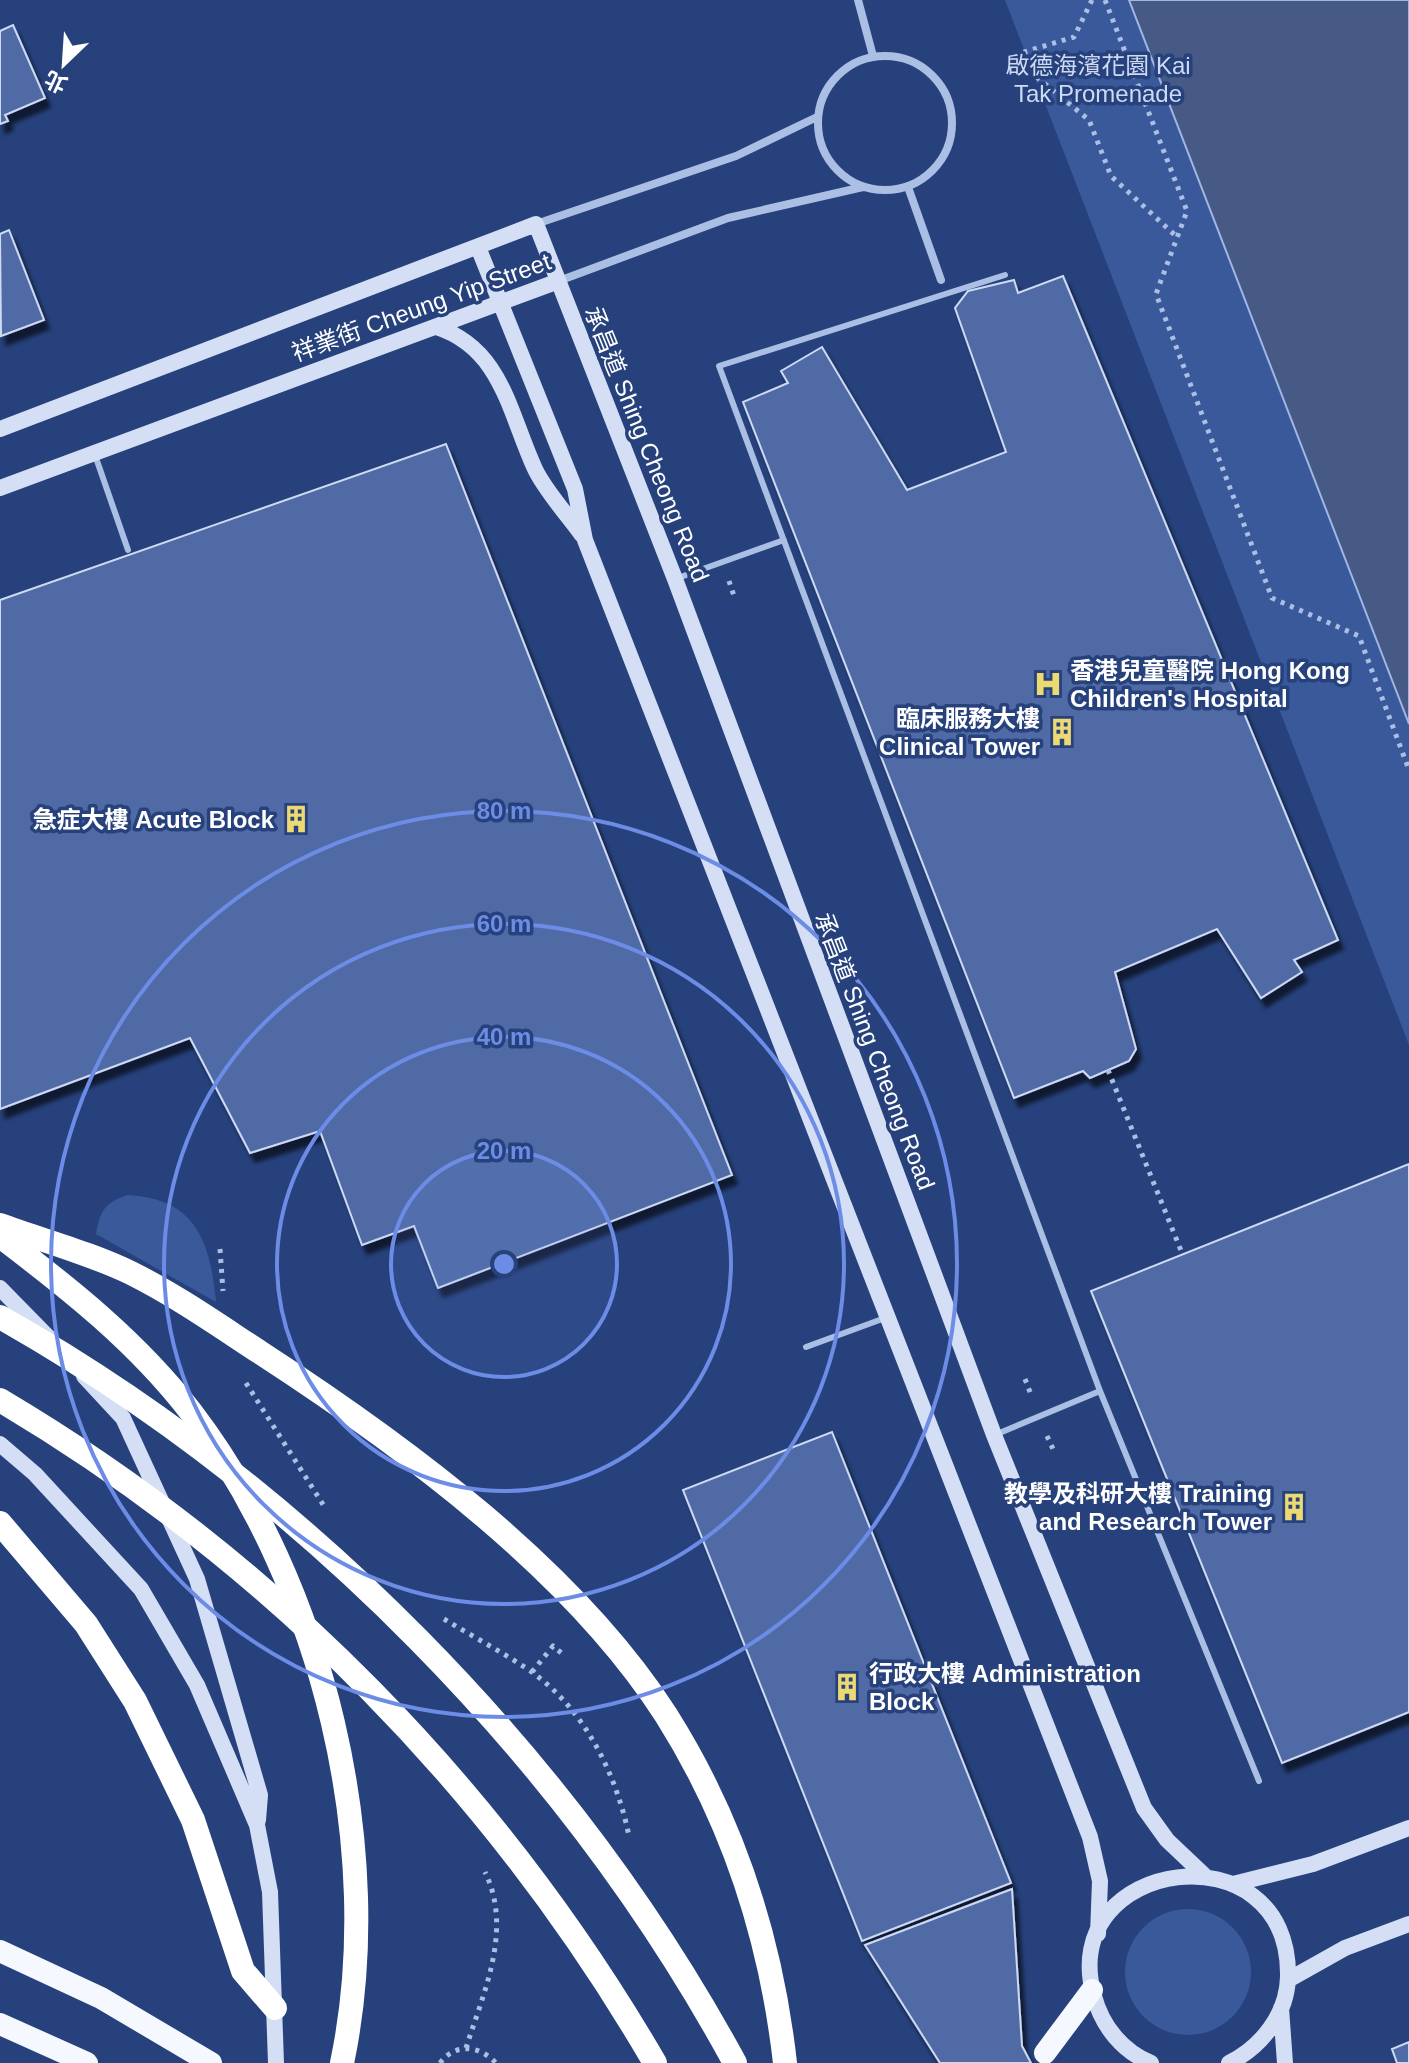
<svg xmlns="http://www.w3.org/2000/svg" width="1409" height="2063" font-family="Arial,'Noto Sans TC',sans-serif">
	<defs>
		<filter id="shadow"><feDropShadow dx="5" dy="9" stdDeviation="2" flood-color="#0009"/></filter>
	</defs>
	<rect width="100%" height="100%" fill="#26417c"/>
	<path fill="#3a599a" d="M 1005,0 L 1129,0 L 1409,724 L 1409,1045 Z
		M 128,1195 C 197,1199 210,1242 216,1302 L 96,1234 C 100,1211 105,1202 128,1195 Z
		M1125 1972a63 63 0 1 1 126 0a63 63 0 1 1-126 0Z"/>
	<path fill="#475985" stroke="#a0b7e5" stroke-width="2" d="M 1129,0 L 1409,0 L 1409,724 Z"/>
	<path fill="#4f6aa5" stroke="#cedaf4" stroke-width="2" filter="url(#shadow)" d="M 13,25 L 45,98 L 5,115 L 8,121 L 0,124 L 0,31 Z
		M 9,230 L 44,320 L 1,336 L 0,234 Z
		M 1063,276 L 1338,940 L 1294,960 L 1302,972 L 1261,998 L 1217,929 L 1115,972 L 1136,1049 L 1129,1061 L 1090,1078 L 1083,1071 L 1014,1098 L 743,402 L 788,383 L 781,371 L 822,347 L 907,490 L 1006,452 L 955,308 L 968,291 L 1014,280 L 1018,293 Z
		M 446,444 L 732,1175 L 438,1288 L 414,1226 L 362,1245 L 320,1131 L 250,1153 L 190,1038 L 0,1109 L 0,600 Z
		M 1409,1164 L 1409,1712 L 1282,1763 L 1091,1291 Z
		M 832,1432 L 1011,1883 L 862,1941 L 683,1490 Z
		M 1012,1889 L 1022,2046 L 1031,2063 L 940,2063 L 865,1945 Z
		M 1409,2042 L 1409,2063 L 1397,2063 L 1392,2049 Z"/>
	<g fill="none" stroke-linecap="round" stroke-linejoin="round">
		<path stroke="#abbee4" stroke-width="5" stroke-dasharray="4 6" stroke-linecap="butt" d="M 1092,0 L 1074,37 L 1011,56 L 1089,120 L 1111,176 L 1178,238
			M 1105,0 L 1187,211 L 1156,294 L 1272,598 L 1359,636 L 1409,770
			M 729,581 L 734,596
			M 1108,1070 L 1182,1253
			M 220,1249 L 223,1291
			M 1025,1379 L 1032,1397
			M 246,1383 L 324,1506
			M 1047,1436 L 1053,1449
			M 444,1619 C 472,1636 502,1652 529,1670 C 584,1708 616,1773 629,1836
			M 532,1672 L 553,1646 L 565,1656
			M 466,2048 C 484,1991 513,1930 485,1872
			M 440,2063 C 456,2042 480,2046 496,2063"/>
		<path stroke="#abbee4" stroke-width="6" d="M 1005,275 L 719,366 L 1100,1391 L 1259,1781
			M 95,455 L 128,550
			M 675,579 L 784,540
			M 806,1347 L 885,1318
			M 997,1434 L 1100,1391"/>
		<path stroke="#abbee4" stroke-width="8" d="M 858,0 L 873,56
			M818 123a67 67 0 1 1 134 0a67 67 0 1 1-134 0Z
			M 908,187 L 941,280
			M 536,224 L 736,156 L 817,117
			M 556,282 L 728,218 L 863,187"/>
		<path stroke="#d4def4" stroke-width="16" d="M 478,247 L 575,489 L 585,540 L 1090,1837 L 1100,1881 L 1098,1934
			M 436,327 C 502,348 509,413 535,469 C 546,492 567,514 582,535
			M 0,429 L 536,224 L 675,579 L 994,1435 L 1144,1808 L 1167,1840 L 1204,1875
			M 0,488 L 556,282
			M 0,1288 L 52,1341
			M 84,1376 L 123,1418 L 197,1579 L 260,1795 L 258,1820
			M 0,1444 L 35,1474 L 141,1589 L 197,1685 L 257,1825 L 270,1892 L 276,2063
			M 1233,1884 L 1313,1864 L 1409,1828
			M 1288,1980 L 1345,1948 L 1409,1924
			M 1281,2008 L 1285,2063
			M 1151,2063 C 1122,2051 1102,2026 1094,1996 C 1055,1857 1291,1825 1288,1977 C 1287,2015 1261,2047 1229,2063"/>
		<path stroke="#f5f8fe" stroke-width="22" d="M 0,1951 L 101,1998 L 211,2063
			M 0,2024 L 87,2063
			M 1045,2053 L 1092,1990"/>
		<path stroke="#fff" stroke-width="24" d="M 0,1225 C 44,1241 90,1253 131,1273 C 177,1296 218,1325 261,1353 C 404,1446 573,1570 666,1715 C 733,1821 771,1939 785,2063
			M 0,1236 C 70,1289 137,1342 191,1412 C 323,1585 387,1850 342,2063
			M 0,1523 L 86,1624 L 135,1701 L 193,1820 L 243,1971 L 275,2008"/>
		<path stroke="#fff" stroke-width="24" d="M 0,1317 C 301,1487 570,1759 735,2063
			M 0,1400 C 272,1561 496,1790 655,2063"/>
	</g>
	<circle cx="504" cy="1264" r="113" fill="#6c8ce6" fill-opacity=".12"/>
	<g fill="none" stroke="#6c8ce6" stroke-width="4">
		<circle cx="504" cy="1264" r="113"/>
		<circle cx="504" cy="1264" r="227"/>
		<circle cx="504" cy="1264" r="340"/>
		<circle cx="504" cy="1264" r="453"/>
	</g>
	<defs>
		<symbol id="hospital-bare" viewBox="-9 -9 18 18"><path d="M-5-5h3v3.5h4V-5h3V5h-3V1.5h-4V5h-3Z" fill="#edd971" stroke="#26417c" stroke-width="2.5" paint-order="stroke"/></symbol>
		<symbol id="building-bare" viewBox="-9 -9 18 18"><path d="M-4-6H4V6H1V3H-1V6H-4ZM-2.5-4.3h1.7v1.8h-1.7ZM.8-4.3h1.7v1.8H.8ZM-2.5-1h1.7V.8h-1.7ZM.8-1h1.7V.8H.8Z" fill="#edd971" stroke="#26417c" stroke-width="2.5" paint-order="stroke"/></symbol>
	</defs>
	<g fill-rule="evenodd">
		<use href="#hospital-bare" x="1028" y="664" width="40" height="40"/>
		<use href="#building-bare" x="1042" y="712" width="40" height="40"/>
		<use href="#building-bare" x="276" y="799" width="40" height="40"/>
		<use href="#building-bare" x="1274" y="1487" width="40" height="40"/>
		<use href="#building-bare" x="827" y="1667" width="40" height="40"/>
	</g>
	<g text-anchor="middle" dominant-baseline="central" stroke-width="7" stroke-linejoin="round" paint-order="stroke">
		<g font-size="24" fill="#cedaf4" stroke="#26417c">
			<text x="1098" y="65">啟德海濱花園 Kai<tspan x="1098" dy="28">Tak Promenade</tspan></text>
		</g>
		<g font-size="24" fill="#fff" stroke="#26417c">
			<text transform="translate(421 307) rotate(-20)">祥業街 Cheung Yip Street</text>
			<text transform="translate(647 444) rotate(68)">承昌道 Shing Cheong Road</text>
			<text transform="translate(875 1051) rotate(69)">承昌道 Shing Cheong Road</text>
		</g>
		<g font-size="24" font-weight="bold" fill="#fff" stroke="#26417c" text-anchor="end">
			<text x="1070" y="670" text-anchor="start">香港兒童醫院 Hong Kong<tspan x="1070" dy="28">Children's Hospital</tspan></text>
			<text x="1040" y="718">臨床服務大樓<tspan x="1040" dy="28">Clinical Tower</tspan></text>
			<text x="274" y="819">急症大樓 Acute Block</text>
			<text x="1272" y="1493">教學及科研大樓 Training<tspan x="1272" dy="28">and Research Tower</tspan></text>
			<text x="869" y="1673" text-anchor="start">行政大樓 Administration<tspan x="869" dy="28">Block</tspan></text>
		</g>
	</g>
	<circle cx="504" cy="1264" r="12" fill="#6c8ce6" stroke="#26417c" stroke-width="4"/>
	<g font-size="24" text-anchor="middle" font-weight="bold" fill="#6c8ce6" stroke="#26417c" stroke-width="7" stroke-linejoin="round" paint-order="stroke">
		<text x="504" y="819">80 m</text>
		<text x="504" y="932">60 m</text>
		<text x="504" y="1045">40 m</text>
		<text x="504" y="1159">20 m</text>
	</g>
	<g transform="translate(64 64) rotate(205)" stroke="#26417c" stroke-width="6" paint-order="stroke">
	<path d="M0-6L14 30L0 20L-14 30Z" fill="#ffffff"/>
	<text y="-12" font-size="22" font-weight="bold" text-anchor="middle" fill="#ffffff">北</text>
	</g>
</svg>
